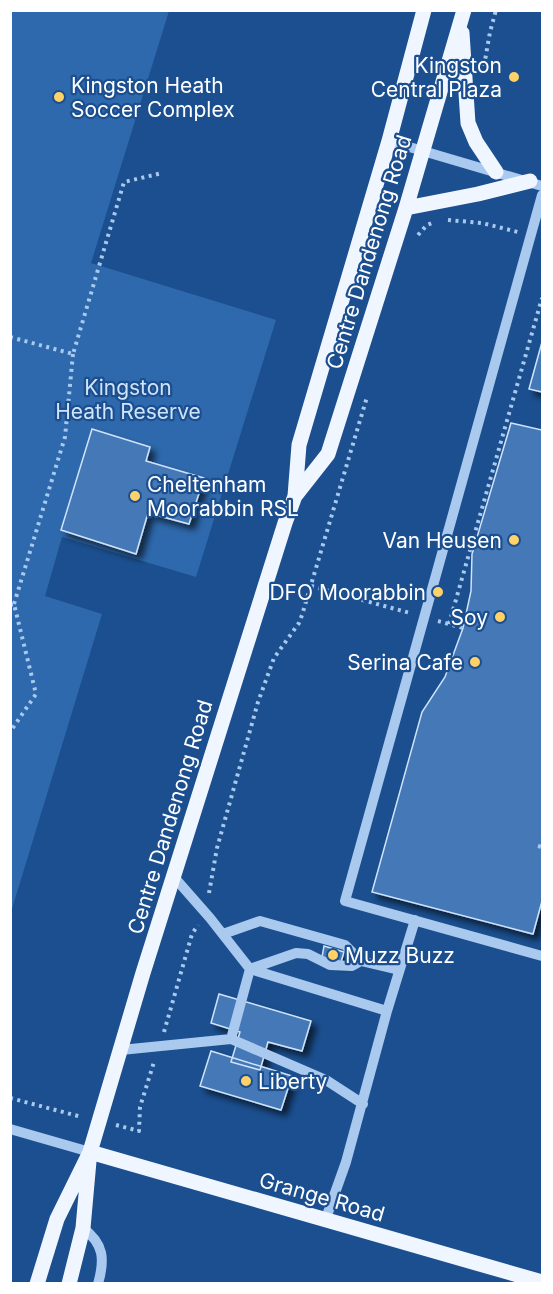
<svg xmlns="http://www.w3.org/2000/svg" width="553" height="1294" font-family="Inter,sans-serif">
	<defs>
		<filter id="shadow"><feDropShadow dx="5.5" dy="5.5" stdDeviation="3" flood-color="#0009"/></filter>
	</defs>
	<rect width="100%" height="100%" fill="#1b4f8f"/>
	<path fill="#2e69ad" d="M 11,11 L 169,11 L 91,263 L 276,320 L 196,577 L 62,537 L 45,596 L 102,614 L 11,912 Z"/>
	<path fill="#4478b7" stroke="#cfe3fa" stroke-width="1.5" filter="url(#shadow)" d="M 542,342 L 542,392 L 529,389 Z
		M 511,423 L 542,430 L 542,901 L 533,934 L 372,892 L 422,712 L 445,677 L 463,628 L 471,591 L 472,554 Z
		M 92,429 L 150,447 L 146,461 L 204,478 L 189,524 L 148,513 L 136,554 L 61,530 Z
		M 324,946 L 344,952 L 341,962 L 322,957 Z
		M 219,994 L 311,1021 L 302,1051 L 268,1042 L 260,1070 L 231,1062 L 240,1032 L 211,1023 Z
		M 211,1051 L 292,1076 L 281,1110 L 200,1086 Z"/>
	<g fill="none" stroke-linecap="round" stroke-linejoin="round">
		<path stroke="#a9c9ee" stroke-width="4" stroke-dasharray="3 4.5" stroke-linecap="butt" d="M 484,66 L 490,32 L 496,10
			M 448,220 L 482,223 L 518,232
			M 418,235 L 427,225 L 432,223
			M 10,337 L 73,354 L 124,182 L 162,173
			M 311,586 L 410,613
			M 14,604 L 65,437 L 73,354
			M 10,605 L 14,604 L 36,694 L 10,732
			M 438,621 L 463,628
			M 449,624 L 542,298
			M 538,846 L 542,847
			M 209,893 L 217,848 L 258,702 L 274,658 L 299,623 L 302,615 L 367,397
			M 164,1032 L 192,934 L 198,925
			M 10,1098 L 82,1117
			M 116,1125 L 139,1131 L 140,1107 L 154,1062"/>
		<path stroke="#a9c9ee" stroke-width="10" d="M 389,141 L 542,186
			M 542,195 L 345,901 L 542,956
			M 174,877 L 210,918 L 250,969 L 387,1011 L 415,920
			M 223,934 L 260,921 L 345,945 L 361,961 L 399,970
			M 250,969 L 296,953 L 308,954 L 330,965 L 352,966 L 361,961
			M 231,1039 L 250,969
			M 121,1050 L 231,1039 L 326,1080 L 363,1104
			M 10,1129 L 90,1152
			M 325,1221 L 346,1162 L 387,1011
			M 83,1228 C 104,1244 105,1259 98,1284"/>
		<path stroke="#f0f6ff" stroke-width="15" d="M 462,33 L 468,123 L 476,142 L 496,172
			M 406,208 L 478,194 L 530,181
			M 295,496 L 299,445 L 389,141 L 424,10
			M 90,1152 L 542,1282
			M 37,1284 L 57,1219 L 90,1152 L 143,973 L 285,523 L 295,496 L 328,454 L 406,208 L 464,10
			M 69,1284 L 83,1228 L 89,1161"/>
	</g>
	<g fill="#ffd166" stroke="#1b4f8f" stroke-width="2">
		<circle cx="514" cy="77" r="6"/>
		<circle cx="59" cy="97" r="6"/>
		<circle cx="135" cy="496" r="6"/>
		<circle cx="514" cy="540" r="6"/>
		<circle cx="438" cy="592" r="6"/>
		<circle cx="500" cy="617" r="6"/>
		<circle cx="475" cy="662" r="6"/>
		<circle cx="333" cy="955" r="6"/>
		<circle cx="246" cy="1081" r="6"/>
	</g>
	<g text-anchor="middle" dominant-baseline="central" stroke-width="4.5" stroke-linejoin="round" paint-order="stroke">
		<g font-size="21" fill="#fff" stroke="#1b4f8f" text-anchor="end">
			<text x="502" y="65">Kingston<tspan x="502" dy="24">Central Plaza</tspan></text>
			<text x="71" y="85" text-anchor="start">Kingston Heath<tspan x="71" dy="24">Soccer Complex</tspan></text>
			<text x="147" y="484" text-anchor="start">Cheltenham<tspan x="147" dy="24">Moorabbin RSL</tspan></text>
			<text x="502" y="540">Van Heusen</text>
			<text x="426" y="592">DFO Moorabbin</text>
			<text x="488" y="617">Soy</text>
			<text x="463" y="662">Serina Cafe</text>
			<text x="345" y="955" text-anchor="start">Muzz Buzz</text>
			<text x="258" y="1081" text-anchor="start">Liberty</text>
		</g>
		<g font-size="21" fill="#fff" stroke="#1b4f8f">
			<text transform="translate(369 252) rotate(-73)">Centre Dandenong Road</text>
			<text transform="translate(170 817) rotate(-73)">Centre Dandenong Road</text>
			<text transform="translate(322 1197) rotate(16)">Grange Road</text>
		</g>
		<g font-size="21" fill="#cfe3fa" stroke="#1b4f8f">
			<text x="128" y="387">Kingston<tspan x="128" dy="24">Heath Reserve</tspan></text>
		</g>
	</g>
	<rect width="553" height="1294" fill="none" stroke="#ffffff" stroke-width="24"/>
</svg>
